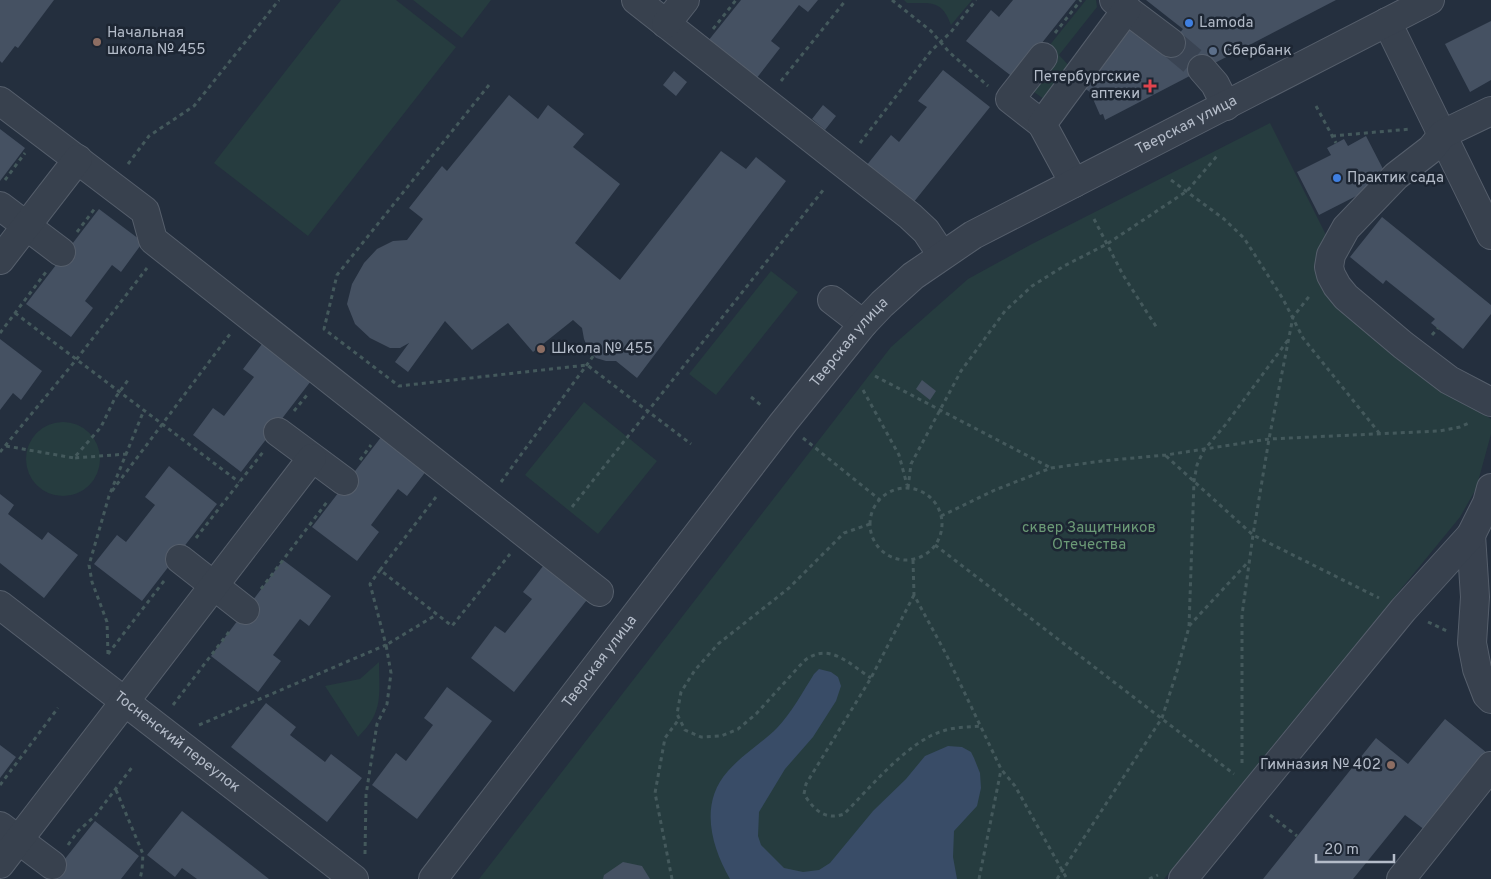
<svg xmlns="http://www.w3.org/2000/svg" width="1491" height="879" font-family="Overpass,sans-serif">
	<rect width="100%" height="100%" fill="#242f3e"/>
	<path fill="#263c3f" d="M 341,0 L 396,0 L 456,47 L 308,236 L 214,163 Z
		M 413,0 L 491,0 L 462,38 Z
		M 904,0 L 972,0 L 951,25 C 942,0 932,3 907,3 Z
		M 1086,0 L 1096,0 L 1097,7 L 1059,55 L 1072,69 L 1047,101 L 1031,90 L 1049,46 Z
		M 1270,123 L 1327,237 L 1320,255 L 1405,361 L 1491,419 L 1491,434 L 1476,489 L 1460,517 L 1164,879 L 479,879 L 891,347 L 968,279 L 1030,245 Z
		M 771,271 L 798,292 L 716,395 L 689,374 Z
		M 584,402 L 657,461 L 598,534 L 525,475 Z
		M26 459a37 37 0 1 1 74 0a37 37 0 1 1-74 0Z
		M 379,662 C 379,695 384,712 358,737 L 325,686 L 360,679 Z"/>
	<path fill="#394c67" d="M 819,669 L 831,672 L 838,677 L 841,686 L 836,701 L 813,737 L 785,769 L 759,812 L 758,836 L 761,845 L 784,868 L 803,872 L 819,870 L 830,863 L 873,811 L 906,779 L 925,756 L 948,746 L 962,747 L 971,752 L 974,758 L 980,773 L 981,788 L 977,806 L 954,831 L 953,857 L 957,879 L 730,879 C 711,846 699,803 728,771 C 742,755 762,743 777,728 C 790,715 804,690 814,674 Z"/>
	<path fill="#455162" d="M 0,0 L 54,0 L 18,48 L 15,46 L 2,63 L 0,61 Z
		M 741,0 L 818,0 L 808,12 L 799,5 L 771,41 L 780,48 L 756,79 L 708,41 Z
		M 1013,0 L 1076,0 L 1014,78 L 966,41 L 991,10 L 999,17 Z
		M 1146,0 L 1336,0 L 1105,120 L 1103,114 L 1100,115 L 1090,92 L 1084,88 L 1127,25 L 1171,43 L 1183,29 Z
		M 1491,21 L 1491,80 L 1470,92 L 1445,44 Z
		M 943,70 L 990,107 L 913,203 L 866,166 L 891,135 L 899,142 L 927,107 L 918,101 Z
		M 674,71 L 687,82 L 676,96 L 663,85 Z
		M 509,95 L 538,119 L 548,105 L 584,134 L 573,147 L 620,184 L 575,243 L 620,280 L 721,151 L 746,169 L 756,157 L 786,181 L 637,378 L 616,361 L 606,361 L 596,358 L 589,351 L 584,339 L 582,328 L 573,320 L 533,352 L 508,323 L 472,350 L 445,321 L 408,372 L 395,362 L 409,343 L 400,348 L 390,348 L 370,338 L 355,324 L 347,304 L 352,284 L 364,263 L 377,249 L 393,241 L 407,240 L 423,219 L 409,208 L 442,166 L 447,171 Z
		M 823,105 L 836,116 L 825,130 L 812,119 Z
		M 0,129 L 25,148 L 0,181 Z
		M 1366,136 L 1383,169 L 1369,177 L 1374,187 L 1319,215 L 1297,172 L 1331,155 L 1327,148 L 1344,139 L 1348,146 Z
		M 99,209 L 143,242 L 121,272 L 112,265 L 85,301 L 93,308 L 71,337 L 26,304 Z
		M 1382,217 L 1491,305 L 1491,314 L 1463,349 L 1431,323 L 1435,319 L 1386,280 L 1383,284 L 1350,257 Z
		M 0,339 L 42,371 L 21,400 L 13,393 L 0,410 Z
		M 265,340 L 314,377 L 241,472 L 193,435 L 213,408 L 224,416 L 254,377 L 243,369 Z
		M 922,380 L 936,391 L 930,400 L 916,389 Z
		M 385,432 L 430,466 L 407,496 L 398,489 L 371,525 L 379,532 L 357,561 L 312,527 Z
		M 169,466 L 217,504 L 142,601 L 94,564 L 117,535 L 126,542 L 155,505 L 145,497 Z
		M 0,494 L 14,505 L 8,514 L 42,540 L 48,532 L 78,555 L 44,598 L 0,563 Z
		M 283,560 L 331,596 L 309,626 L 300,619 L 273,655 L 281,661 L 258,692 L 211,656 Z
		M 547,561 L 590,596 L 514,692 L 471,658 L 495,626 L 505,633 L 532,599 L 523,592 Z
		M 447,687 L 492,721 L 417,819 L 372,785 L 396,753 L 406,761 L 433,725 L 424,718 Z
		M 266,703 L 296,727 L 290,735 L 325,762 L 331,754 L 362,778 L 327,822 L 231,747 Z
		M 1445,719 L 1487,753 L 1425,830 L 1405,815 L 1353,879 L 1263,879 L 1376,738 L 1408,764 Z
		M 0,745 L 16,757 L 0,778 Z
		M 182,811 L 255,868 L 269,879 L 197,879 L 182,868 L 175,877 L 147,855 Z
		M 95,821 L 139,856 L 121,879 L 49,879 Z
		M 623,862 L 642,866 L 650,879 L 603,879 L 604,875 Z"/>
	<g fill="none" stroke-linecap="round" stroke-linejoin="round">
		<path stroke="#3a4453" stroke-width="28" stroke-dasharray="28 14" stroke-linecap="butt" d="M 1171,43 L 1202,69"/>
		<defs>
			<g id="minor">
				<path d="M 636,0 L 910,216 L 926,231 L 942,255"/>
				<path d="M 1114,0 L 1171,43"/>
				<path d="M 1387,22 L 1491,235"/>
				<path d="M 666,24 L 685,0"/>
				<path d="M 1202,69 L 1215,84 L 1226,106"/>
				<path d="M 0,101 L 145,211 L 153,240 L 599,592"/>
				<path d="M 1491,111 L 1443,134 L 1431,149 L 1396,176 L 1346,228 L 1331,255 L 1329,267 L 1331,275 L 1337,286 L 1346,297 L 1403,345 L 1449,380 L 1491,402"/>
				<path d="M 1042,124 L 1010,99 L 1043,57"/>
				<path d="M 1074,183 L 1042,124 L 1127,9"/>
				<path d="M 0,206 L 61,252"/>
				<path d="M 0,260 L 78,159"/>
				<path d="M 832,300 L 863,324"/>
				<path d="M 278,432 L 344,481"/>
				<path d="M 1471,535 L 1475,597 L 1472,643 L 1477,669 L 1487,695 L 1491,699"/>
				<path d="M 180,559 L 245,610"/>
				<path id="s1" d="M 0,605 L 354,879"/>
				<path d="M 0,826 L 52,865"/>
				<path d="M 0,864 L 312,458"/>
				<path id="s2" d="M 433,879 L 783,423 L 863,324 L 882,304 L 913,276 L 973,235 L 1430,0"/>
				<path d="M 1183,879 L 1403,610 L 1471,535 L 1487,503 L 1491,488"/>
				<path d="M 1401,879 L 1491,766"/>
			</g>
		</defs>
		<use href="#minor" stroke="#565f6c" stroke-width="30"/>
		<path stroke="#44595c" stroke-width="3" stroke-dasharray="4 4" stroke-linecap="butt" d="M 892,0 L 931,31 L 949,52 L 988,86
			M 713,29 L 736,0
			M 1055,33 L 1081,0
			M 781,81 L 846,0
			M 489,85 L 337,275 L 324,329 L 399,386 L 587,365 L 691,444
			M 1316,106 L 1336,143
			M 1332,136 L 1411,129
			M 860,143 L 931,51 L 951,32 L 976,0
			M 128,164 L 149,136 L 194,106 L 279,0
			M 5,180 L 25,153
			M 1171,180 L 1224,219 L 1244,238 L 1283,299 L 1303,338 L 1380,434
			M 1094,219 L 1123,275 L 1157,328
			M 77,232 L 96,207
			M 15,313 L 239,482
			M 0,333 L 46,272
			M 1432,335 L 1438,328
			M 875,376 L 1051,468
			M 863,390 L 899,455 L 907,485
			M 751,397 L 762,406
			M 294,411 L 307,395
			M 803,438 L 880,500
			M 6,446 L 74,458
			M 0,452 L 76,360 L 147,268
			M 127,454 L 74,458 L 101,427 L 115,398 L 128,380
			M 1166,456 L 1253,535 L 1379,598
			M 360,460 L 371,445
			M 501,482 L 594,355
			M 908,488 L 911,464 L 961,371 L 1005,311 L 1032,286 L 1064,266 L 1107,244 L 1187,191 L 1217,156
			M870 524a36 36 0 1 1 72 0a36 36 0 1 1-72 0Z
			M 112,491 L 230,334
			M 436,497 L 380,570 L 452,626 L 510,554
			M 572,507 L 824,189
			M 941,516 L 995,490 L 1051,468 L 1102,461 L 1166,455 L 1269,439 L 1439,431 L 1460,427 L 1471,422
			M 870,524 L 844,533 L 789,588 L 718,644 L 695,670 L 681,692 L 677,714 L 685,730 L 701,737 L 721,736 L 738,729 L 756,714 L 804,661 C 829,641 849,664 871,678
			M 196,538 L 263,452
			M 935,545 L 1234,774
			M 913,560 L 914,595 L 946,654 L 1001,769 L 1015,786 L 1067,879
			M 261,589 L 327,502
			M 914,595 L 871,678 L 806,784 L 804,794 C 813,809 825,821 844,814 C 870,788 908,741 943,731 C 954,727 968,727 981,726
			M 1428,622 L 1447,631
			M 1189,626 L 1249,561
			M 108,654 L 164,581
			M 108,654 L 107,622 L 92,582 L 89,565 L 109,496 L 144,410
			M 173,705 L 229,632
			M 199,725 L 386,645 L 370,584 L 380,570
			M 1242,763 L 1242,615 L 1253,535 L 1269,439 L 1293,317 L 1311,294
			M 0,785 L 58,708
			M 116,790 L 143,854 L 142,870 L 140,879
			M 1270,815 L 1297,836
			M 68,845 L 78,831 L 95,816 L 133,766
			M 365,854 L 366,795 L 377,724 L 387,704 L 391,673 L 386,645 L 436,615
			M 672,879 L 655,793 L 665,738 L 679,719
			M 979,879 L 1001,770
			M 1057,879 L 1162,718 L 1177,671 L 1189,627 L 1194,481 L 1197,465 L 1204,450 L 1226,424 L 1288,340
			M 1149,879 L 1158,875"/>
		<use href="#minor" stroke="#38414e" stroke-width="28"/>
	</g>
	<g fill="#3f7fe0" stroke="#1d2633" stroke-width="2">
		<circle cx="1189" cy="23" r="5"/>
		<circle cx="1337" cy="178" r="5"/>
	</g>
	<g fill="#8d6e63" stroke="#1d2633" stroke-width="2">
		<circle cx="97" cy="42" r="5"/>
		<circle cx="541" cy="349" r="5"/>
		<circle cx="1391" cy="765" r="5"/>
	</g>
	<circle fill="#5c6f8a" stroke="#1d2633" stroke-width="2" cx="1213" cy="51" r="5"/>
	<path fill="#e0444e" stroke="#1d2633" stroke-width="2" d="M1147.5 78.5h5v5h5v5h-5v5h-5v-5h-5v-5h5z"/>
	<g text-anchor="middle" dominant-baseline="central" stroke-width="5" stroke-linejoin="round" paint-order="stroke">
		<g font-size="15" fill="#b4bcc9" stroke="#1d2633" text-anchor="start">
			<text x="1199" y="23">Lamoda</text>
			<text x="107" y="33">Начальная<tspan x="107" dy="17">школа № 455</tspan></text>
			<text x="1223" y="51">Сбербанк</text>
			<text x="1140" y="77" text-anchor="end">Петербургские<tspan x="1140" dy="17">аптеки</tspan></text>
			<text x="1347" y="178">Практик сада</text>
			<text x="551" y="349">Школа № 455</text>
			<text x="1381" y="765" text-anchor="end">Гимназия № 402</text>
		</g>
		<g font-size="15" fill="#b4bcc9" stroke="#1d2633">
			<text stroke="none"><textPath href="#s2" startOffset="1084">Тверская улица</textPath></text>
			<text stroke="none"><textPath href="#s2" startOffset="679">Тверская улица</textPath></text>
			<text stroke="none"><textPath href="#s2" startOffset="274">Тверская улица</textPath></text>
			<text stroke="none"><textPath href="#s1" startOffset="224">Тосненский переулок</textPath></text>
		</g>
		<g font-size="15" fill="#6b9a76" stroke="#1d2633">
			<text x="1089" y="528">сквер Защитников<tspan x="1089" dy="17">Отечества</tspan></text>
		</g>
	</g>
	<path d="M1316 854v8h78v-8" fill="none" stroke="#b4bcc9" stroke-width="2.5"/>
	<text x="1324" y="854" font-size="15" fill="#b4bcc9" stroke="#1d2633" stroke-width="4" paint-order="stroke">20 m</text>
</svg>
